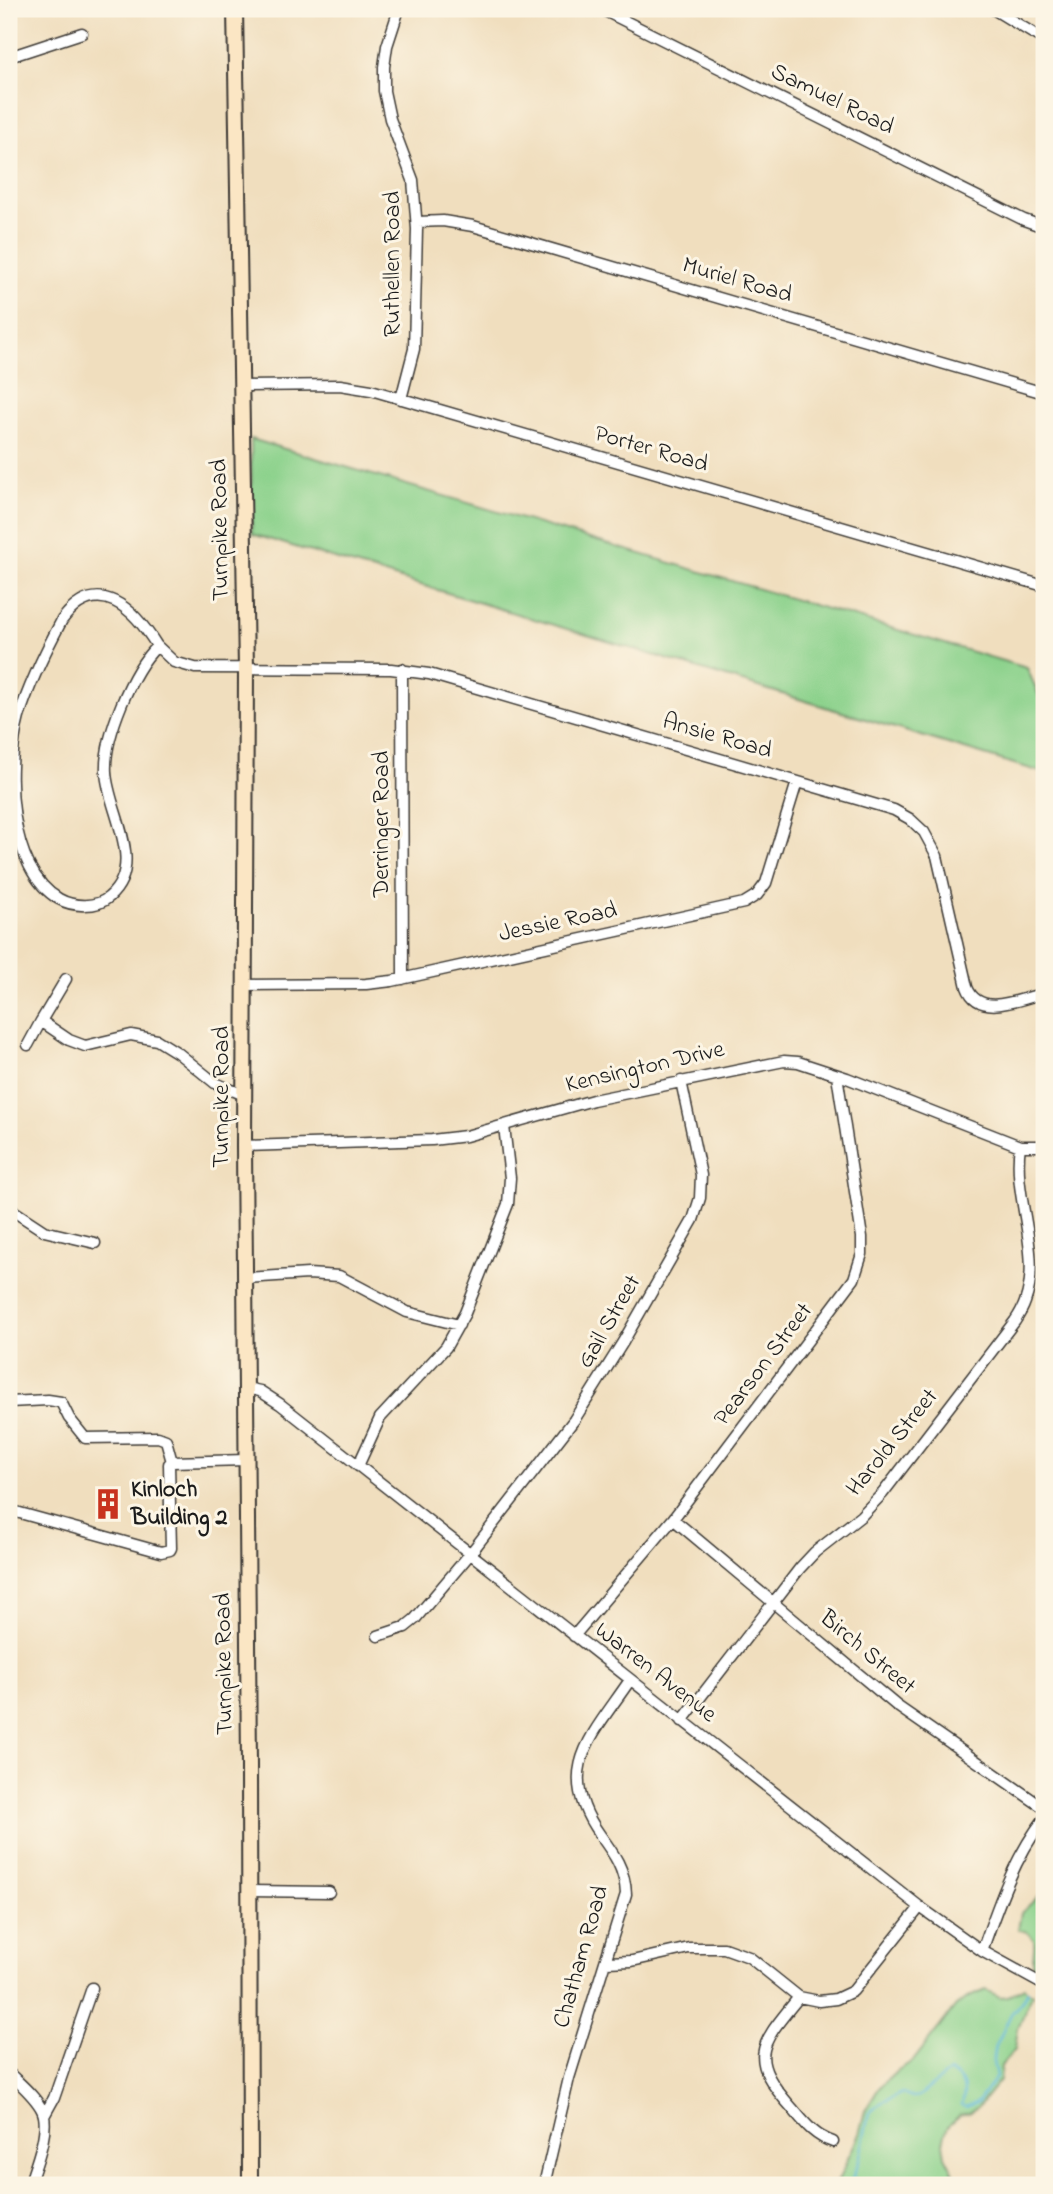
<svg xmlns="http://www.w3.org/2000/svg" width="1053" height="2194" font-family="'Indie Flower',sans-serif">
	<rect width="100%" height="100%" fill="#fcf5e5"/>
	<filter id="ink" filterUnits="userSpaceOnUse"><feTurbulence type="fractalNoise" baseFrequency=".0143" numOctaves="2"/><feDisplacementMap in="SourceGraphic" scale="14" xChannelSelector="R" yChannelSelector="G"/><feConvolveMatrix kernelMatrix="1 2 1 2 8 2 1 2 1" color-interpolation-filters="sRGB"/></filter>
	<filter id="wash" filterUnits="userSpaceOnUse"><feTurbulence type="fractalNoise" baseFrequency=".00686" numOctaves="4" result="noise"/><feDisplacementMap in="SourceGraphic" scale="28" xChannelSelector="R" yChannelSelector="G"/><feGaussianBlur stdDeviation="1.57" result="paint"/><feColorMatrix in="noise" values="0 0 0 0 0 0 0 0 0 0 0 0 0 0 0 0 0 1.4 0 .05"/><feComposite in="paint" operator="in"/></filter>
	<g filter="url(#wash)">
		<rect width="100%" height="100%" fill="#f0debe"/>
		<path fill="#8cd28c" stroke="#547754" stroke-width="2" d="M 251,439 L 1027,668 L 1040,698 L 1044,692 L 1044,773 L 252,534 Z
			M 1044,1891 L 1044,1974 L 1040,1975 C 1027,1967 1036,1953 1034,1940 L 1027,1932 L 1018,1929 L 1021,1913 Z
			M 1024,1987 L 1032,1994 L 1018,2028 L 1015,2049 L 1001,2066 L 1000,2080 L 978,2107 L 969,2113 L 960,2115 L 948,2126 L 945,2134 L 943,2143 L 945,2156 L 960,2185 L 836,2185 L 859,2134 L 865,2111 L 879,2088 L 898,2070 L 913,2061 L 956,2006 L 969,1997 L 986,1990 L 1000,1997 L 1008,1996 Z"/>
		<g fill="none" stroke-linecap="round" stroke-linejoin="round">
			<path stroke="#57b6d5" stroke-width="2.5" d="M 1039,1973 L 1044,1966
				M 850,2185 L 859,2161 L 869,2113 L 881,2103 L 902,2093 L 913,2097 L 919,2096 L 949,2072 C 965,2079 966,2090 962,2105 L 966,2107 L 978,2102 L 996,2077 L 993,2062 L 996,2046 L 1011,2014 L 1023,2000 L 1028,1990"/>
		</g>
	</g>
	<g filter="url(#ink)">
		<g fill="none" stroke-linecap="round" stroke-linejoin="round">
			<defs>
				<path id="street" d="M 399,9 L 387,46 L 384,67 L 384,91 L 390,119 L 413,180 L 417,229 L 414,349 L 401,399
					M 601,9 L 1024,220 L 1044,227
					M 993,9 L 1044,40
					M 9,57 L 82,33
					M 417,222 L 443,221 L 473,226 L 1044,393
					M 241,386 L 340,385 L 371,390 L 1044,586
					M 157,646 C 135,610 98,572 62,620 C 46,650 29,684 19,717 C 5,768 8,870 59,899 C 73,907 97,908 109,897 C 147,864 108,811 106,772 C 104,737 132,670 157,646 L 174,662 L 195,668 L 391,669 L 429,674 L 894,810 L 910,819 L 924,832 L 937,856 L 967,987 C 979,1019 1020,999 1044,993
					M 402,669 L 403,979
					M 66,979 L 41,1021 L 69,1040 L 85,1046 L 131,1035 L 157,1040 L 178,1053 L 215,1083 L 244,1095
					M 245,985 L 366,984 L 392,981 L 744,903 L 757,895 L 766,883 L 797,782
					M 28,1045 L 41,1021
					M 244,1146 L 432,1140 L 466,1136 L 593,1100 L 784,1061 L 798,1062 L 847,1078 L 1020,1146 L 1044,1146
					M 9,1208 L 44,1231 L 95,1243
					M 245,1278 L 308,1274 L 339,1276 L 407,1312 L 459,1325
					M 246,1388 L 260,1391 L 280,1404 L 920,1907 L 982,1951 L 1044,1985
					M 9,1402 L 48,1400 L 61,1402 L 69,1418 L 85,1438 L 158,1437 L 166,1440 L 172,1462 L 169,1464 L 171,1548 L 170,1550 L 161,1552 L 9,1510
					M 172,1462 L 246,1460
					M 358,1466 L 380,1418 L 446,1347 L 465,1313 L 508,1204 L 510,1178 L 504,1126
					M 673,1519 L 897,1706 L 1044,1808
					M 378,1636 L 405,1627 L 415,1619 L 470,1554 L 574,1420 L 623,1342 L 693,1220 L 700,1198 L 701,1175 L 681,1081
					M 574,1636 L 673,1519 L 854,1279 L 862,1254 L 862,1237 L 837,1075
					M 682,1721 L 800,1568 L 815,1552 L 861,1516 L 883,1493 L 1015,1321 C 1019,1315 1023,1308 1025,1302 C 1043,1253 1012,1196 1020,1146
					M 249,1891 L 329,1892
					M 982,1951 C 998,1905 1014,1858 1044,1819
					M 606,1962 L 632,1961 L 689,1948 L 724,1948 L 749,1957 L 799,1997 L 819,2001 L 836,1999 L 853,1991 L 920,1907
					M 799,1997 C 760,2045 746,2057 792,2108 C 804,2122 814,2136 833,2142
					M 9,2073 C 20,2084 35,2096 42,2110 C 51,2128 35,2167 29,2185
					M 44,2116 L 54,2098 L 92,1988
					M 544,2185 L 569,2078 L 626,1894 C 625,1869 614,1854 600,1835 C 553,1770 593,1735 630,1680"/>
				<path id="secondary" d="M 235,9 L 246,669 L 244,1146 L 249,1765 L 250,2185"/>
			</defs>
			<use href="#street" stroke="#3c3934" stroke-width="13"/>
			<use href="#secondary" stroke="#3c3934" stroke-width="18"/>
			<use href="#street" stroke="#fff" stroke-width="10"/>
			<use href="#secondary" stroke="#fbe6c4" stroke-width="14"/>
		</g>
	</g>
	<defs>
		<symbol id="building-bare" viewBox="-9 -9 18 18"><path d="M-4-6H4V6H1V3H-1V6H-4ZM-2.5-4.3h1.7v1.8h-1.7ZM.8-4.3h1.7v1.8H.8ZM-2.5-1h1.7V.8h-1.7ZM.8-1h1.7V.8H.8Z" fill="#c8321e" stroke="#fcf5e5" stroke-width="2.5" paint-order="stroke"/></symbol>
	</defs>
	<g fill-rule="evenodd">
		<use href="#building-bare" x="86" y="1482" width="44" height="44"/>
	</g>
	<g text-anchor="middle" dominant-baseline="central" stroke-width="6" stroke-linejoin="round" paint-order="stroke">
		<g font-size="24" fill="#1c1c1c" stroke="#fcf5e5">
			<text transform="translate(832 100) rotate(26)">Samuel Road</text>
			<text transform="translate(393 264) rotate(-90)">Ruthellen Road</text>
			<text transform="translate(737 281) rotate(16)">Muriel Road</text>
			<text transform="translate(651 450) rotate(16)">Porter Road</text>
			<text transform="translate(221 530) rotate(-91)">Turnpike Road</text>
			<text transform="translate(717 737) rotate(16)">Ansie Road</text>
			<text transform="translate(382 824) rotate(-90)">Derringer Road</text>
			<text transform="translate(558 923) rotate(-12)">Jessie Road</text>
			<text transform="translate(645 1068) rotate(-13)">Kensington Drive</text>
			<text transform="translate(222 1097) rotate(-90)">Turnpike Road</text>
			<text transform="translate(610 1322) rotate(-60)">Gail Street</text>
			<text transform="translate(764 1365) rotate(-53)">Pearson Street</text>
			<text transform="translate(893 1443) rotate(-51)">Harold Street</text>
			<text transform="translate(867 1653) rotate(40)">Birch Street</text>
			<text transform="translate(225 1664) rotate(-91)">Turnpike Road</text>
			<text transform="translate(655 1673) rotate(38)">Warren Avenue</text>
			<text transform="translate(582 1957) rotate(-74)">Chatham Road</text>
		</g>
		<g font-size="24" font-weight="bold" fill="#1c1c1c" stroke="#fcf5e5" text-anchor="start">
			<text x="131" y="1490">Kinloch<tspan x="131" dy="28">Building 2</tspan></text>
		</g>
	</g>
	<rect width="1053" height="2194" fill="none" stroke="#fcf5e5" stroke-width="35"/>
</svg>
